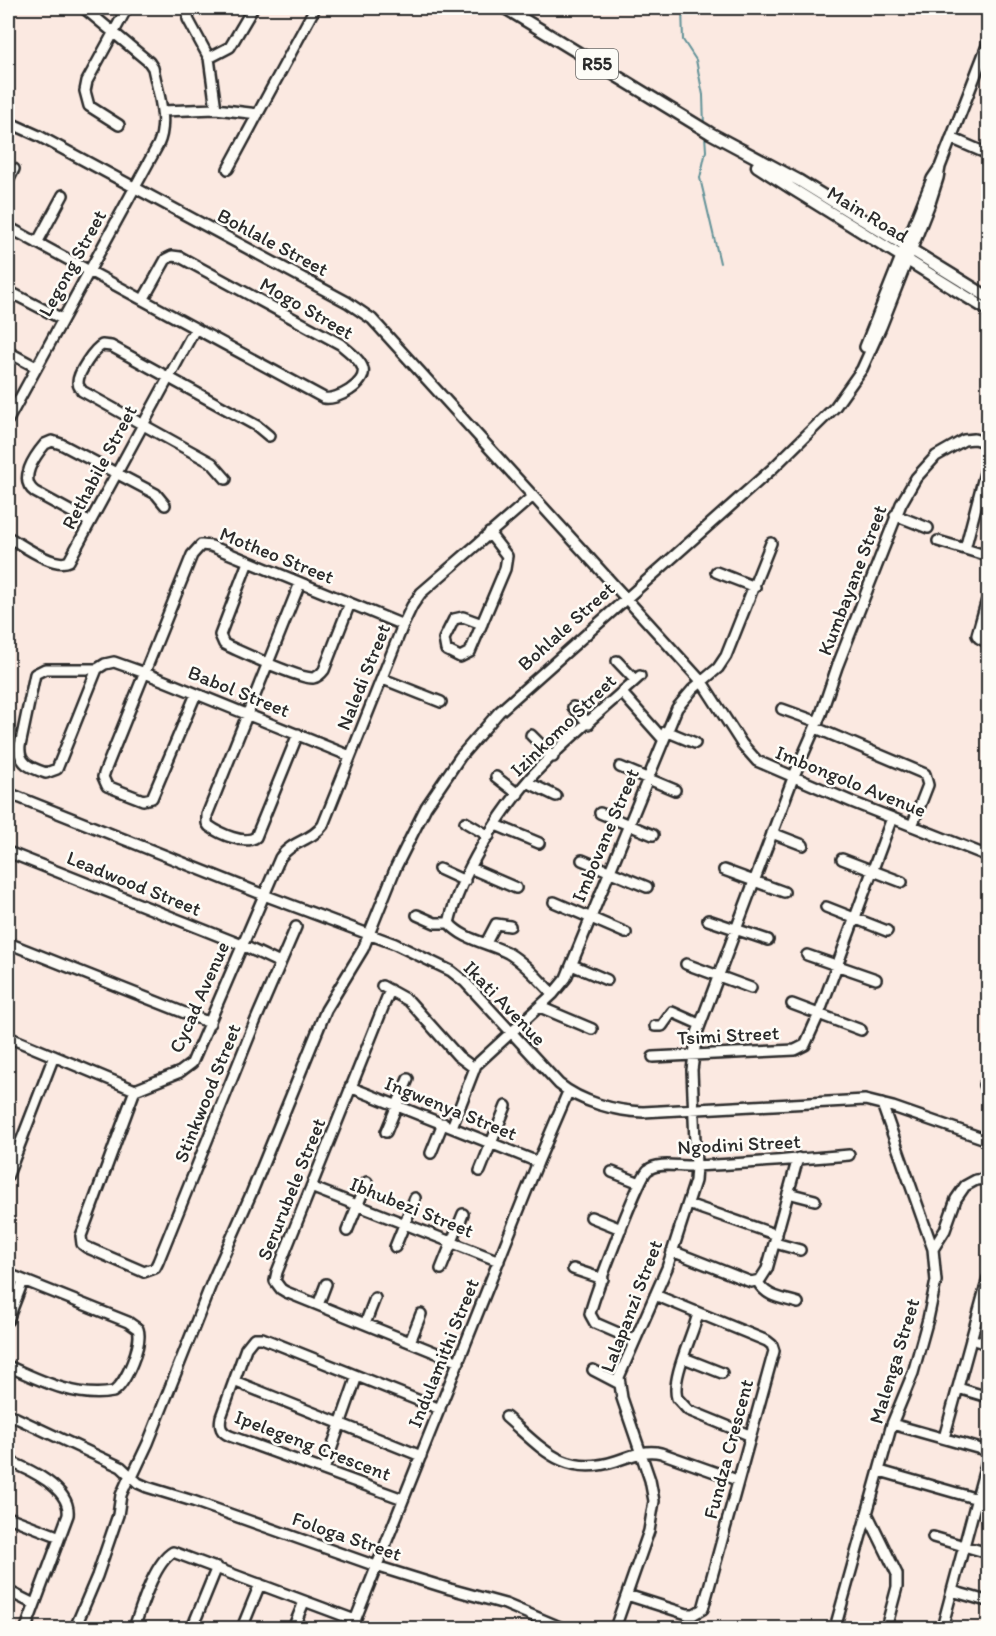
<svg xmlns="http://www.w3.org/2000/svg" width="996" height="1636" font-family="Itim,sans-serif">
	<rect width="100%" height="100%" fill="#fbe9e1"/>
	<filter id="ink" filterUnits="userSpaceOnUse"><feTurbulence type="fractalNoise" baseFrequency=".0167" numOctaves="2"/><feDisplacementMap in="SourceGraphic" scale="12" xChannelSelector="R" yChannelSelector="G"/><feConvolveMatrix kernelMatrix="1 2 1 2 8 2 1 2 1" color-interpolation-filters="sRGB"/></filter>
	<g filter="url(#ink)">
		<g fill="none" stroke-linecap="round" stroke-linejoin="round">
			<path stroke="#629298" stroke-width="2" d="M 682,8 L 683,40 L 696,60 L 703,95 L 704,126
				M 705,135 L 706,151 L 700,178 L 720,263"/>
			<defs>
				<path id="minor" d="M 189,8 L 188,19 L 209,58 L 216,109
					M 209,58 L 230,47 L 253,8
					M 162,111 L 216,109 L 258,114
					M 8,122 L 39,136 L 347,302 L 372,319 L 702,682 L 742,744 L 757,761 L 852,802 L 988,856
					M 119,125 L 89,106 L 85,91 L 87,81 L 127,8
					M 951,138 L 988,154
					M 228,169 L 315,8
					M 8,181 L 14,169
					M 8,227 L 324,398 C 336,401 367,384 363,369 C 361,360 347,350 340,344 L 180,257 L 172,256 L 166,259 L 143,300
					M 37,243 L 63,195
					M 8,291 L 62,319
					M 865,347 L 932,179 L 940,167 L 988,43
					M 8,352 L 36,367
					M 8,420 L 158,145 C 169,121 158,93 153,68 L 149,62 L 84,8
					M 988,461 L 965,549 L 988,556
					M 226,479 L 212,463 L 82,391 C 80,387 78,387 78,382 C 78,373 94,349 102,345 L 111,346 L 257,426 L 269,436
					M 895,515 L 928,528
					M 90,522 L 35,492 C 18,480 34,457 45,444 L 52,441 L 61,444 L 156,494 L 165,505
					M 8,537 C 22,545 55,569 69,561 L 195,329
					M 938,541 L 965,549
					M 248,562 L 220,635 L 224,644 L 228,646 C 244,653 299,679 313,678 C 318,677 321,674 324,670 L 350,603
					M 716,572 L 755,587
					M 988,596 L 977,635 L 979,638 L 988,643
					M 482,624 L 463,617 L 454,619 L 444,639 L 446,650 L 460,657 L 470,652 L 505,569 L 507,556 L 489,533
					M 617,661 L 635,680
					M 97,669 L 57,769 L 46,773 C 31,768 18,764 20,746 L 35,674 L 45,669 L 97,669 L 105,664 L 114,662 L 145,673 L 350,756
					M 383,679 L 441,702
					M 622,693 L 663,739
					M 196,694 L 152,798 L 143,800 L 107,786 L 103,777 L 105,771 L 192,555 L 201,545 L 211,546 L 403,625
					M 573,707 L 589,724
					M 782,709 L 818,722
					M 816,728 L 925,774 L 928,785 L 912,826
					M 666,731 L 695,743
					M 298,734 L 256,837 C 245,845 220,834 209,826 L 207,823 L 207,815 L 300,583
					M 531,735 L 553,757
					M 620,767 L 675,790
					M 496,777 L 518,794
					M 527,782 L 556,796
					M 8,793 L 264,895 L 395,944 L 451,971 L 465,982 L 559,1084 C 581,1102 615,1111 643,1112 L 865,1100 L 893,1107 L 988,1140
					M 600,813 L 653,835
					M 465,822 L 489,836
					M 496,825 L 539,843
					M 772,833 L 803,845
					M 8,852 L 242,945 L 280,963
					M 842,859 L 902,882
					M 582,860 L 647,887
					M 470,868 L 516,888
					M 439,869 L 465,881
					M 724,870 L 784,892
					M 554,902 L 626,933
					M 826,907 L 887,931
					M 417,915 L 435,923 L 449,923
					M 708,920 L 768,940
					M 449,923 C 460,875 499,813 532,776 C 564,741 605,708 640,676
					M 449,923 C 463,940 489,943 508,953 C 525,963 539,980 553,994
					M 8,943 L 210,1023
					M 486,943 L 496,924 L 510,926
					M 807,955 L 876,979
					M 686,964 L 751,988
					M 572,965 L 607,980
					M 382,986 L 409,1001 L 458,1056 L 474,1068
					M 390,990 L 277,1272 L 275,1281 L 281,1289 L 286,1292 L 459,1362
					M 792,1004 L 861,1030
					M 540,1007 L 592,1029
					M 655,1026 L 662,1026 L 672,1012 L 699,1024
					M 8,1037 L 135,1090 L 180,1072 L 192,1063 L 280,858 C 291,841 312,841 323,825 L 403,625 L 412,606 L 421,593 L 533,496
					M 653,1057 L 795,1050 L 805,1045 L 819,1014 L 892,818
					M 984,1085 L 988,1087
					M 350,1087 L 538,1162
					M 135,1090 L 81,1236 L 82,1244 L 86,1247 L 144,1272 L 155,1268 L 158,1262 L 255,1022 L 296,927
					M 882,1104 L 933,1249
					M 452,1127 L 476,1065 L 553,994 L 566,978 L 677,708 L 693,689 L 718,668 L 726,656 L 771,543
					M 386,1132 L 408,1079
					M 431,1153 L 443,1123
					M 480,1171 L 506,1106
					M 612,1172 L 640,1183
					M 8,1175 L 54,1056
					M 311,1187 L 499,1261
					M 788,1193 L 815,1200
					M 688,1204 L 777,1235
					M 591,1217 L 621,1229
					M 347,1231 L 367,1182
					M 775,1243 L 800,1250
					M 395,1247 L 415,1198
					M 672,1251 L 751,1282 L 760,1280 L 767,1269 L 798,1158
					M 441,1269 L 463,1214
					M 573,1269 L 603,1279
					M 8,1274 L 128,1322 L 138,1329 C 143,1343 126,1384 113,1392 C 77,1399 39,1380 8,1366
					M 758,1282 C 766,1297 782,1298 798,1303
					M 318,1305 L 326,1284
					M 698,1314 C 692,1337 671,1378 677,1398 L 688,1410 L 749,1435
					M 8,1320 L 23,1281
					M 365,1324 L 375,1298
					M 971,1339 L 988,1344
					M 634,1340 L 595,1323 L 590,1314 C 593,1299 639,1176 648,1170 C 657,1162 677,1166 688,1166 C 741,1165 796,1159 849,1155
					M 410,1342 L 421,1314
					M 684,1358 L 722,1373
					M 593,1370 L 618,1383
					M 234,1381 L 421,1456
					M 958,1388 L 988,1397
					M 8,1414 L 121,1467 L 138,1483 L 147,1487 L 193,1501 L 376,1566 L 450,1589 L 505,1604 L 562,1628
					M 506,1417 C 542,1448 564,1478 616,1461 C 631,1456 645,1449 661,1453 L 737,1480
					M 892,1424 L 988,1451
					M 944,1438 L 988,1278
					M 8,1461 C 29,1469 71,1488 68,1515 L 26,1628
					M 324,1470 L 357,1376
					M 880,1471 L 988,1502
					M 132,1477 L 148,1443 L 212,1282 L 251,1194 L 326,1010 L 363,949 L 396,867 L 426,807 L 460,757 L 499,712 L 772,469 L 835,407 L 862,369 L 881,327 L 930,203 L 938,178 L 940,167
					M 403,1499 L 230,1436 C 221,1432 219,1427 221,1417 L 246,1348 L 254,1338 L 262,1338 L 440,1409
					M 868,1515 L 897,1574 L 897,1587 L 886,1628
					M 8,1517 L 60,1537
					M 933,1537 L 988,1553
					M 8,1591 L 34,1604
					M 952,1591 L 983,1600
					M 627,1595 L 687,1614 L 694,1614 L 703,1609 L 774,1351 L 772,1345 L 767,1341 L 655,1295
					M 294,1626 L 304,1602
					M 75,1628 L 97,1576 L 118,1515 L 121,1495 L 130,1475
					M 134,1628 C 141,1608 154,1563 173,1552 L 355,1620
					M 192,1628 L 217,1567
					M 242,1628 L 260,1584
					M 352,1628 L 538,1162 L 568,1092
					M 615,1628 L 649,1531 L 654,1501 L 650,1480 L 622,1398 L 619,1377 L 667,1268 L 695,1181 L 696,1166 L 692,1070 L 697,1033 L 793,778 L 821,714 L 837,667 L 901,504 L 916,478 L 936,456 L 964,440 L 974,439 L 988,443
					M 835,1628 L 892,1424 L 913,1373 L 928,1319 L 936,1281 L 933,1249 L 945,1230 L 956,1199 L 965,1186 L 976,1180 L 988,1179
					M 942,1628 L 988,1457"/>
				<path id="major" d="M 505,8 L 710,133 L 798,180 L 988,297
					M 757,166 L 791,188 L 988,310"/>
			</defs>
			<use href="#minor" stroke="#2b2b2b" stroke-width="14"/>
			<use href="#major" stroke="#2b2b2b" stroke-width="15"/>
			<use href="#minor" stroke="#fdfcf7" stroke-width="9"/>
			<use href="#major" stroke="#fdfcf7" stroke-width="10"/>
		</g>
	</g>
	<g text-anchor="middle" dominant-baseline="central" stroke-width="5" stroke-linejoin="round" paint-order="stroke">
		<rect fill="#fdfcf7" stroke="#6a6a68" stroke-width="1.5" x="576" y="49" width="42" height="30" rx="4.5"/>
		<g font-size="18" font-weight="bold" fill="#2b2b2b">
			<text x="597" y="64">R55</text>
		</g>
		<g font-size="20" fill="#2b2b2b" stroke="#fdfcf7">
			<text transform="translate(868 214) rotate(31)">Main Road</text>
			<text transform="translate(273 242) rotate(28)">Bohlale Street</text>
			<text transform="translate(72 263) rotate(-61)">Legong Street</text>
			<text transform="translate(307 308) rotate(30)">Mogo Street</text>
			<text transform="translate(99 467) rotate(-62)">Rethabile Street</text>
			<text transform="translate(277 555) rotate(22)">Motheo Street</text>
			<text transform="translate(852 580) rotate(-69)">Kumbayane Street</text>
			<text transform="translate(566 626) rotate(-42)">Bohlale Street</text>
			<text transform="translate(363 677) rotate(-68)">Naledi Street</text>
			<text transform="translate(239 691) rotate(22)">Babol Street</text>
			<text transform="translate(563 725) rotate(-44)">Izinkomo Street</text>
			<text transform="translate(851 781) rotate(22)">Imbongolo Avenue</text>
			<text transform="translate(605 835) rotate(-67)">Imbovane Street</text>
			<text transform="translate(134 883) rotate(22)">Leadwood Street</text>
			<text transform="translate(199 997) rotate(-66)">Cycad Avenue</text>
			<text transform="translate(505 1003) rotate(46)">Ikati Avenue</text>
			<text transform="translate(728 1035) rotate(-3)">Tsimi Street</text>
			<text transform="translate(207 1093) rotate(-68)">Stinkwood Street</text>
			<text transform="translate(451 1108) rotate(22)">Ingwenya Street</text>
			<text transform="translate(739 1144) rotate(-3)">Ngodini Street</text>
			<text transform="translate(291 1189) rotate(-68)">Serurubele Street</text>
			<text transform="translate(412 1207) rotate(22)">Ibhubezi Street</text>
			<text transform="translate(631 1306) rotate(-69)">Lalapanzi Street</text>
			<text transform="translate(443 1353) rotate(-68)">Indulamithi Street</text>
			<text transform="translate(894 1361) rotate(-73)">Malenga Street</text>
			<text transform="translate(313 1445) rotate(21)">Ipelegeng Crescent</text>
			<text transform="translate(728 1449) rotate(-75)">Fundza Crescent</text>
			<text transform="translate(347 1536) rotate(19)">Fologa Street</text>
		</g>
	</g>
	<rect width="996" height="1636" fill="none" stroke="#fdfcf7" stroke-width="30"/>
	<rect x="15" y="15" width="966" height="1606" fill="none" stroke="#2b2b2b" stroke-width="2" filter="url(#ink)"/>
</svg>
